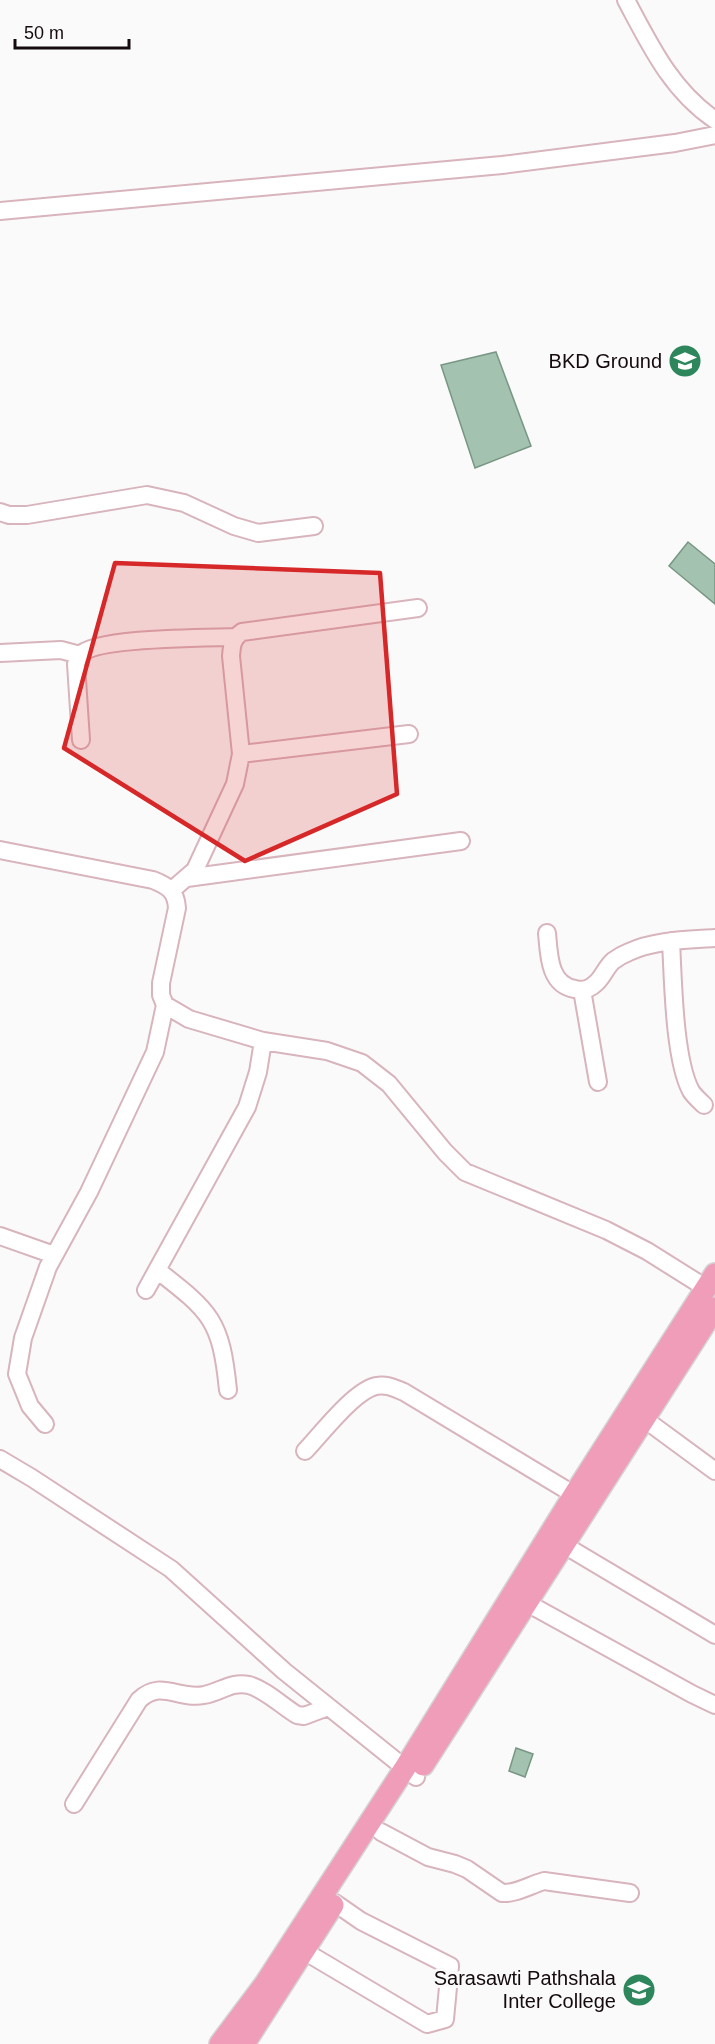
<svg xmlns="http://www.w3.org/2000/svg" width="715" height="2044" font-family="Helvetica,sans-serif">
	<rect width="100%" height="100%" fill="#fafafa"/>
	<path fill="#a3c2af" stroke="#789684" stroke-width="1.5" d="M 496,352 L 531,446 L 475,468 L 441,365 Z
		M 688,542 L 715,564 L 715,604 L 669,566 Z
		M 516,1748 L 533,1754 L 525,1777 L 509,1771 Z"/>
	<g fill="none" stroke-linecap="round" stroke-linejoin="round">
		<defs>
			<path id="minor" d="M 626,0 C 650,45 671,90 715,120
				M 0,211 L 502,165 L 675,143 L 715,135
				M 0,512 L 9,515 L 27,515 L 147,495 L 184,503 L 234,526 L 258,533 L 314,526
				M 0,653 L 61,650 L 80,655
				M 81,740 L 76,664 C 77,661 78,657 80,655 C 95,637 209,638 236,637
				M 241,754 L 409,734
				M 0,850 L 153,880 C 168,886 176,891 177,908 L 161,983 L 161,995 L 165,1005 L 189,1019 L 263,1041 L 327,1051 L 362,1063 L 389,1084 L 445,1152 L 465,1172 L 606,1230 L 647,1251 L 706,1288
				M 187,878 L 461,841
				M 172,890 L 195,870 L 235,784 L 241,754 L 231,656 C 232,645 232,639 242,632 L 418,608
				M 547,933 C 549,955 549,985 575,989 C 584,991 590,989 596,983 C 603,977 606,967 613,961 C 617,958 624,954 629,952 C 655,940 687,940 715,938
				M 671,941 C 673,979 674,1060 691,1091 C 694,1096 700,1101 704,1105
				M 582,990 L 598,1082
				M 0,1236 L 54,1255
				M 157,1270 C 211,1312 221,1320 228,1390
				M 146,1290 L 247,1107 L 258,1072 L 263,1041
				M 643,1418 L 715,1471
				M 45,1424 L 30,1406 L 17,1374 L 23,1338 L 48,1267 L 89,1192 L 155,1052 L 165,1005
				M 305,1451 C 322,1433 354,1391 376,1386 C 387,1384 394,1388 404,1392 L 583,1500
				M 0,1459 L 32,1478 L 171,1569 L 284,1671 L 416,1777
				M 564,1545 L 715,1635
				M 527,1603 L 692,1694 L 715,1705
				M 74,1804 L 139,1700 C 161,1679 178,1700 204,1695 C 221,1692 231,1681 249,1685 C 266,1690 282,1706 297,1715 L 304,1716 L 328,1707
				M 381,1832 L 428,1857 L 455,1864 L 467,1869 L 502,1893 C 516,1894 530,1885 544,1881 L 630,1893
				M 304,1951 L 427,2024 L 445,2019 L 450,1966 L 361,1921 L 335,1903"/>
			<path id="major" d="M 423,1765 L 715,1308
				M 220,2044 L 265,1984 L 405,1768 L 574,1495 L 715,1274
				M 244,2044 L 333,1905"/>
		</defs>
		<use href="#minor" stroke="#d8b4bc" stroke-width="20"/>
		<use href="#major" stroke="#d5d3d3" stroke-width="24"/>
		<use href="#minor" stroke="#fff" stroke-width="16"/>
		<use href="#major" stroke="#ef9db8" stroke-width="21"/>
	</g>
	<path fill="#d62828" fill-opacity="0.2" stroke="#d62828" stroke-width="4.5" stroke-linejoin="round" d="M 115,563 L 380,573 L 397,794 L 245,861 L 64,748 Z"/>
	<defs>
		<symbol id="university-disc" viewBox="-11 -11 22 22"><circle r="9.5" fill="#2e875c" stroke="#fafafa"/><path d="M0-5L7-2L0 1L-7-2ZM-4 1L0 2.5L4 1V4Q0 6-4 4Z" fill="#fff"/></symbol>
	</defs>
	<g fill-rule="evenodd">
		<use href="#university-disc" x="666" y="342" width="38" height="38"/>
		<use href="#university-disc" x="620" y="1971" width="38" height="38"/>
	</g>
	<g text-anchor="middle" dominant-baseline="central" stroke-width="6" stroke-linejoin="round" paint-order="stroke">
		<g font-size="20" fill="#150a0d" stroke="#fafafa" text-anchor="end">
			<text x="662" y="361">BKD Ground</text>
			<text x="616" y="1978">Sarasawti Pathshala<tspan x="616" dy="23">Inter College</tspan></text>
		</g>
	</g>
	<path d="M15 39v9h114v-9" fill="none" stroke="#150a0d" stroke-width="3"/>
	<text x="24" y="39" font-size="18" fill="#150a0d" stroke="#fafafa" stroke-width="4.5" paint-order="stroke">50 m</text>
</svg>
